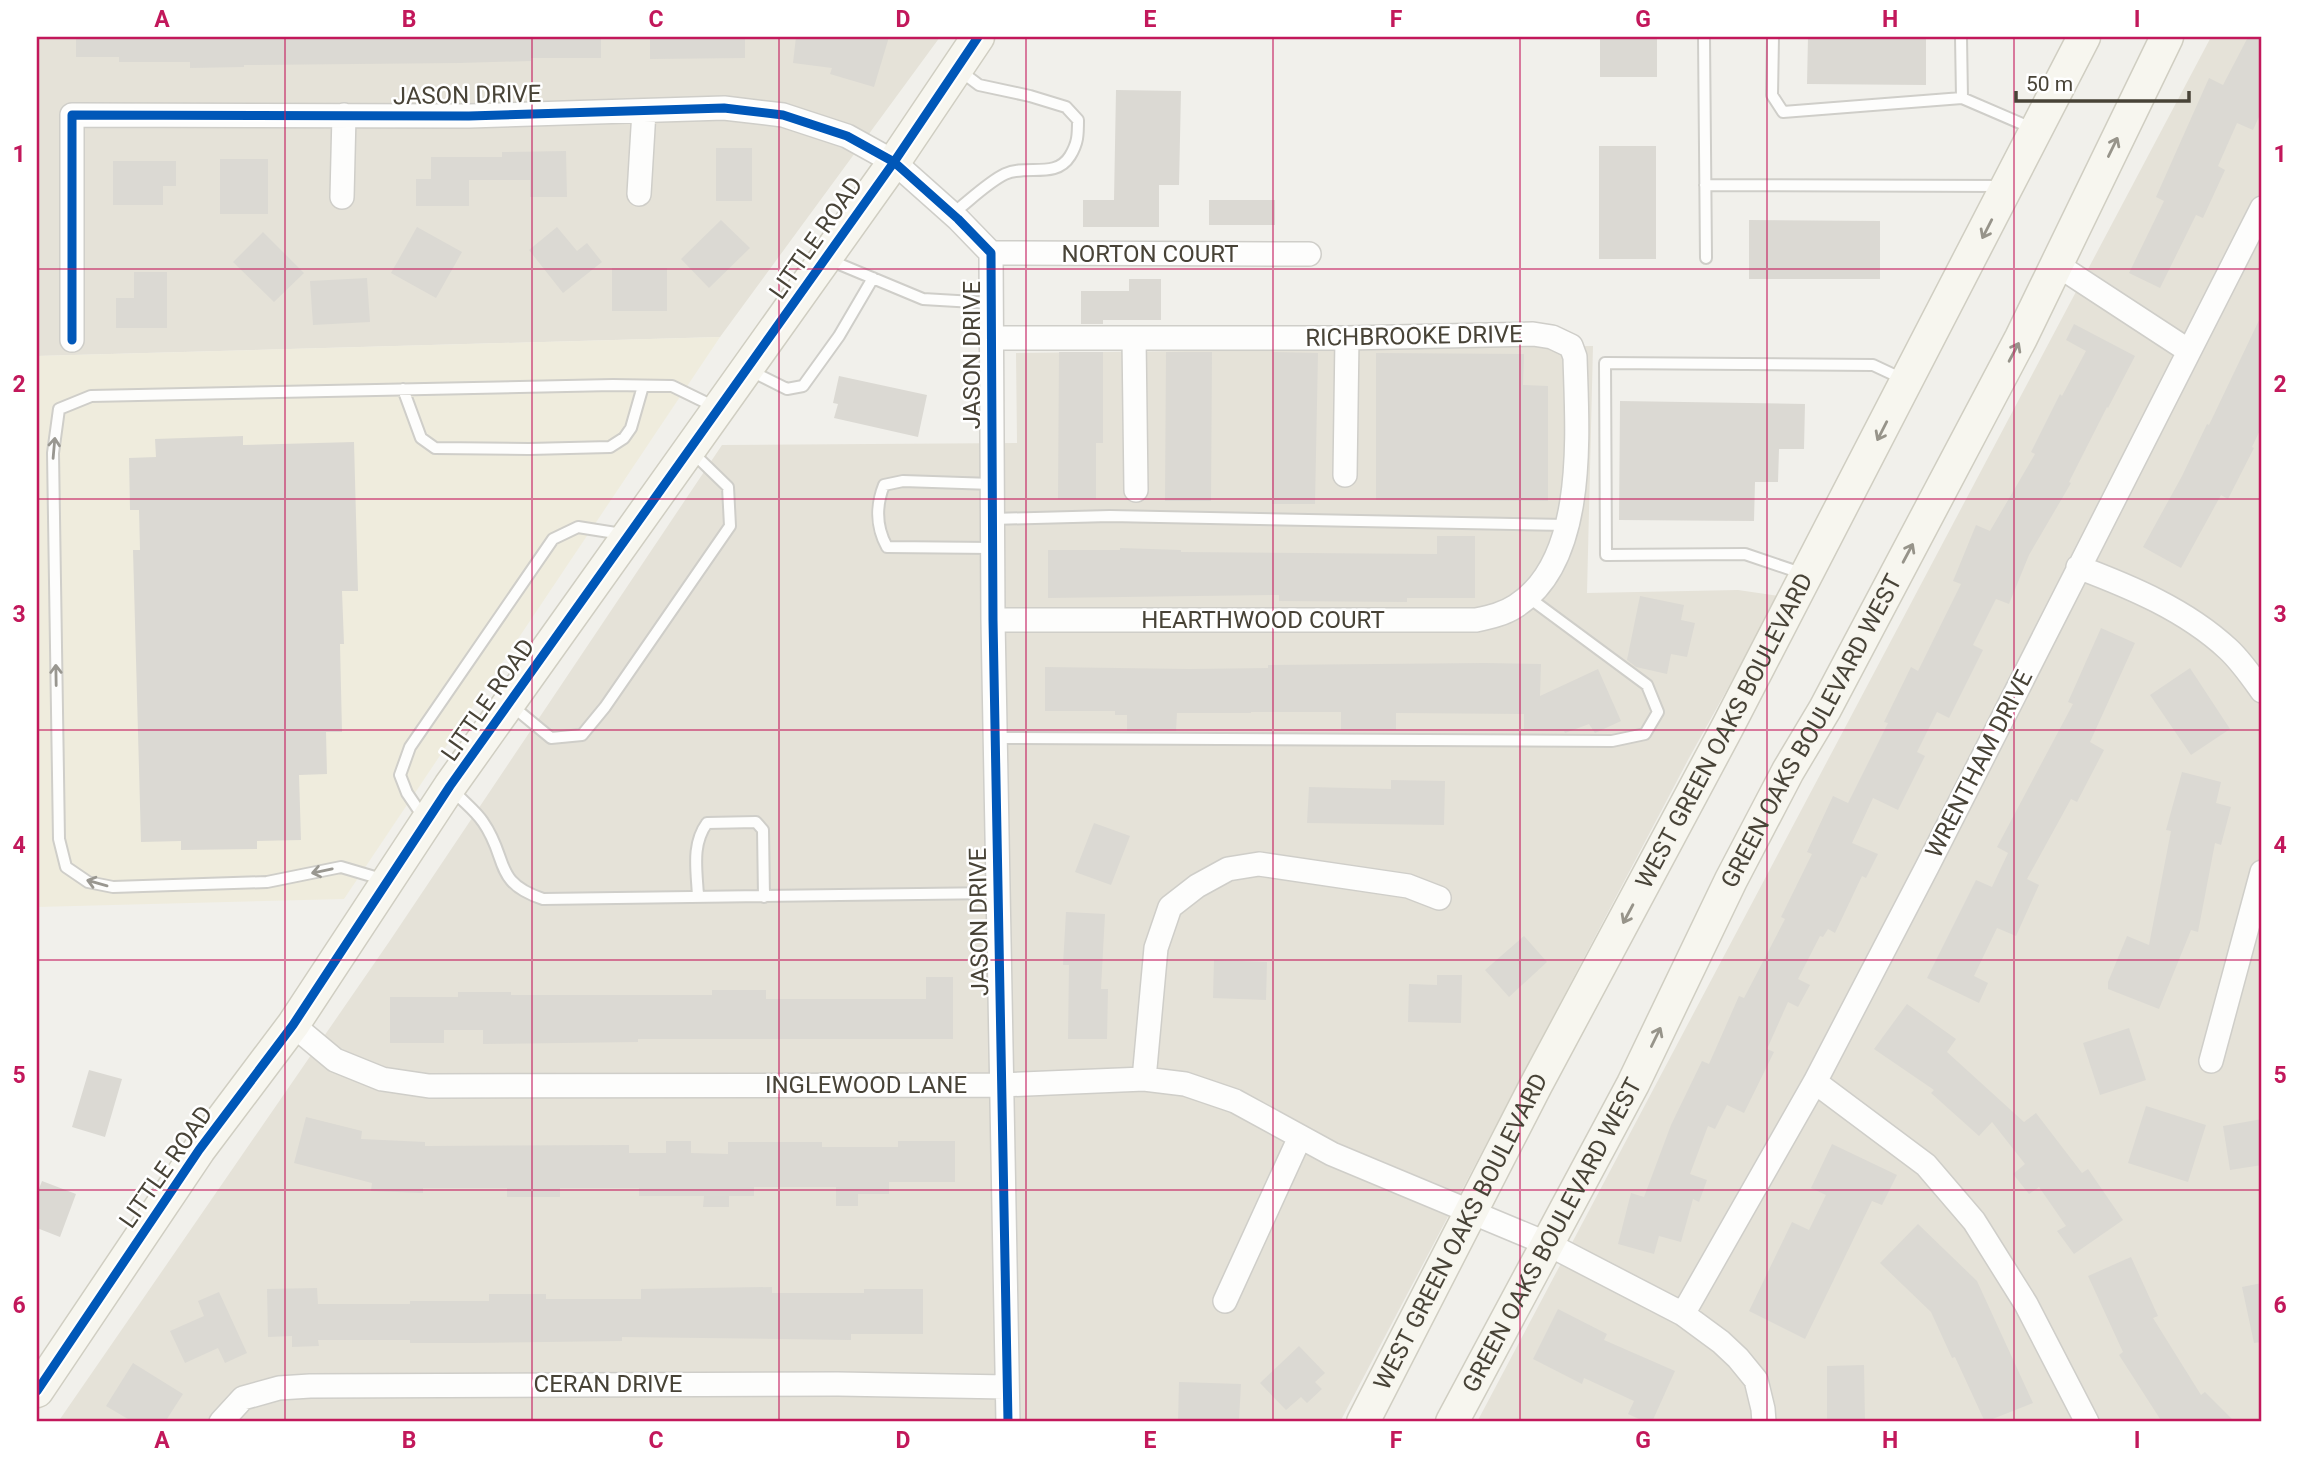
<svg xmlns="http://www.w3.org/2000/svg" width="2299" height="1459" font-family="Roboto,sans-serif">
	<rect width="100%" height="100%" fill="#f1f0eb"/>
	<path fill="#e5e2d8" d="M 37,37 L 940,37 L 720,337 L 37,356 Z
		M 2211,37 L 2262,37 L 2262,1422 L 1477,1422 Z
		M 1593,346 L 1587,593 L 1738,590 L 1779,596 L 1689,758 L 1340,1422 L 58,1422 L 389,942 L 722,445 L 1017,443 L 1016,353 Z"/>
	<path fill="#efecdd" d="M 720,337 L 344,899 L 37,907 L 37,356 Z"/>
	<path fill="#dbd9d3" d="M 76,37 L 601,37 L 601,58 L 531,58 L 531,61 L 459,63 L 244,65 L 244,67 L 190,68 L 190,62 L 119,62 L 119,57 L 76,57 Z
		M 650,37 L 745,37 L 745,58 L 650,59 Z
		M 796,37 L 889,37 L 874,87 L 830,74 L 832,68 L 793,63 Z
		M 1600,37 L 1657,37 L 1657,77 L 1600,77 Z
		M 1808,37 L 1926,37 L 1926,85 L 1807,84 Z
		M 2248,37 L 2262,37 L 2262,110 L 2253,130 L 2237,123 L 2218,166 L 2225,170 L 2203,218 L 2196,215 L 2160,288 L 2129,273 L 2164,201 L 2156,197 L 2209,78 L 2223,85 Z
		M 1116,90 L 1181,91 L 1179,185 L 1159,185 L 1159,227 L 1083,227 L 1083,200 L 1114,200 Z
		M 1599,146 L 1656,146 L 1656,259 L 1599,259 Z
		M 716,148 L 752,148 L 752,201 L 716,201 Z
		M 566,151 L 567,197 L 530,197 L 530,180 L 469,180 L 469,206 L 416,206 L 416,179 L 431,179 L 431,157 L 502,157 L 502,152 Z
		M 220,159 L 268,159 L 268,214 L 220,214 Z
		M 113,161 L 176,161 L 176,186 L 163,186 L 163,205 L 113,205 Z
		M 1209,200 L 1275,200 L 1275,225 L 1209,225 Z
		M 721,220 L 750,248 L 709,288 L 681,259 Z
		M 1749,220 L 1880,221 L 1880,279 L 1749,279 Z
		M 417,227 L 462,252 L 436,298 L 391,273 Z
		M 557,227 L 577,251 L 587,243 L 602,262 L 563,293 L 529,250 Z
		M 263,232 L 304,273 L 274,302 L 233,262 Z
		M 612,268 L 667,268 L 667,311 L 612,311 Z
		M 134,272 L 167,272 L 167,328 L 116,328 L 116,298 L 134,298 Z
		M 367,278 L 370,322 L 313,325 L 310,281 Z
		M 1129,279 L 1161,279 L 1161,320 L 1103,320 L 1103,324 L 1081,324 L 1081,291 L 1129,291 Z
		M 2262,314 L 2262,426 L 2252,447 L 2254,448 L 2228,499 L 2221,495 L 2181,568 L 2143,547 L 2182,476 L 2207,424 L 2209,425 Z
		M 2074,324 L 2135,356 L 2108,408 L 2107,407 L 2069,482 L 2071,483 L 2029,555 L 2009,604 L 1996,599 L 1973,645 L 1983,650 L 1949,718 L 1937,712 L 1917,752 L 1925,756 L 1898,810 L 1873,798 L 1852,843 L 1878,854 L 1866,878 L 1862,876 L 1835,933 L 1828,929 L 1823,937 L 1820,936 L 1798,979 L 1810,985 L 1798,1007 L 1788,1002 L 1767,1049 L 1774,1052 L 1744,1113 L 1727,1105 L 1715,1129 L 1708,1126 L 1690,1174 L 1707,1180 L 1699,1202 L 1693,1199 L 1681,1242 L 1659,1236 L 1654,1254 L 1618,1244 L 1631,1193 L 1644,1197 L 1671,1125 L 1702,1061 L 1709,1064 L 1739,996 L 1744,998 L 1785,919 L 1781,917 L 1812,854 L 1807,852 L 1833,796 L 1848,803 L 1888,723 L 1884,722 L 1911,667 L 1918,671 L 1961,584 L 1953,581 L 1976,525 L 1990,531 L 2035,454 L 2031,452 L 2060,394 L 2062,396 L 2086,351 L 2066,340 Z
		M 1059,352 L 1103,352 L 1103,443 L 1096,443 L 1096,499 L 1058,499 Z
		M 1166,352 L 1212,352 L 1211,501 L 1165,501 Z
		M 1273,352 L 1318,353 L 1315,504 L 1272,504 Z
		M 1376,353 L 1524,354 L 1523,385 L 1548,386 L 1548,501 L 1376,500 Z
		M 839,376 L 927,395 L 918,437 L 834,418 L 838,404 L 833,403 Z
		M 1620,401 L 1805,404 L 1804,449 L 1779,449 L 1778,482 L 1755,482 L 1754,521 L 1619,520 Z
		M 243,436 L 243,445 L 354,442 L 358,591 L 342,591 L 344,644 L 340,644 L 342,732 L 326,732 L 327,774 L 299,775 L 301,840 L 257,841 L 257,849 L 181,850 L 181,841 L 141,842 L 133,550 L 140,550 L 139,510 L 130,510 L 129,458 L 156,457 L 155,439 Z
		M 1437,536 L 1475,536 L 1475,598 L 1407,598 L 1407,602 L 1279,601 L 1279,595 L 1048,598 L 1048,550 L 1120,550 L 1120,548 L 1181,550 L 1181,552 L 1437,554 Z
		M 1640,596 L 1684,605 L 1681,620 L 1695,623 L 1687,657 L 1671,654 L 1667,674 L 1636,667 L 1627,660 Z
		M 2101,628 L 2135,643 L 2090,742 L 2104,750 L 2077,802 L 2071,799 L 2027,879 L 2039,885 L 2016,936 L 1997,928 L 1974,976 L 1988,983 L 1979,1003 L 1927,978 L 1976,880 L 1992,887 L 2008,853 L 1997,847 L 2073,704 L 2068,702 Z
		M 1485,663 L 1541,664 L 1540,696 L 1598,669 L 1621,721 L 1595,733 L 1589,724 L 1565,733 L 1564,731 L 1524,730 L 1524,714 L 1396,713 L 1396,730 L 1341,730 L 1341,712 L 1251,712 L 1251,713 L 1177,713 L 1176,731 L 1127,731 L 1127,715 L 1115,715 L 1115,711 L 1045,711 L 1045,667 L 1190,669 L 1268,668 L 1268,665 Z
		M 2190,668 L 2230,729 L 2191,755 L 2150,695 Z
		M 2182,772 L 2221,782 L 2216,803 L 2231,807 L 2221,845 L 2215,843 L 2198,932 L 2191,930 L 2159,1009 L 2108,989 L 2108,982 L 2127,936 L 2149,945 L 2171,831 L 2166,830 Z
		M 1391,780 L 1445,781 L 1444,825 L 1307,823 L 1309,787 L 1391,789 Z
		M 1094,823 L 1130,836 L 1111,885 L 1075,872 Z
		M 1066,912 L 1105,914 L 1101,989 L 1108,989 L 1107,1039 L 1068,1039 L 1069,965 L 1063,965 Z
		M 1524,936 L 1547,962 L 1509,997 L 1485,970 Z
		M 1214,960 L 1267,962 L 1266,1000 L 1213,998 Z
		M 1437,975 L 1462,975 L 1461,1023 L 1408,1022 L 1409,984 L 1437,985 Z
		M 926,977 L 953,977 L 953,1039 L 638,1039 L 638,1042 L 483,1044 L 483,1030 L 444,1030 L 444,1043 L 390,1043 L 390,997 L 458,997 L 458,992 L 511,992 L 511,995 L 712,995 L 712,990 L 766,990 L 766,999 L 926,999 Z
		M 1907,1004 L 1956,1039 L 1947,1052 L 2024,1122 L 2036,1113 L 2082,1173 L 2088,1169 L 2123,1220 L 2074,1254 L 2057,1231 L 2066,1226 L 2039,1187 L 2029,1194 L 2013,1174 L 2025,1164 L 1992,1122 L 1979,1136 L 1931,1093 L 1934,1090 L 1874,1049 Z
		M 2129,1028 L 2146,1080 L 2100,1095 L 2083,1043 Z
		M 89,1070 L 122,1079 L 105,1137 L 72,1127 Z
		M 2146,1106 L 2206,1125 L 2188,1182 L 2128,1163 Z
		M 306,1117 L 362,1131 L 361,1139 L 425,1142 L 425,1146 L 629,1145 L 629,1153 L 666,1153 L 666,1141 L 691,1141 L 691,1153 L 728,1154 L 728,1142 L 822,1142 L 822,1147 L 898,1147 L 898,1141 L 955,1141 L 955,1182 L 889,1182 L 889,1194 L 858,1194 L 858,1206 L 836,1206 L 836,1187 L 754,1187 L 754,1196 L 729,1196 L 729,1207 L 703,1207 L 704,1196 L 639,1196 L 639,1188 L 560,1188 L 560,1197 L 507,1197 L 507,1188 L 423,1188 L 423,1193 L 371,1191 L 372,1183 L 294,1163 Z
		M 2262,1119 L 2262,1165 L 2230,1170 L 2223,1126 Z
		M 1832,1144 L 1897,1175 L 1882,1205 L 1872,1201 L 1805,1339 L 1749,1311 L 1792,1222 L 1809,1230 L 1826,1195 L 1811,1188 Z
		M 42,1181 L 76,1194 L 60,1237 L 37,1228 L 37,1194 Z
		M 1918,1224 L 1977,1281 L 2033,1403 L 1985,1422 L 1955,1357 L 1952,1358 L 1931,1312 L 1880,1263 Z
		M 2131,1257 L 2158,1316 L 2153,1318 L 2201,1395 L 2205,1392 L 2235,1422 L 2162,1422 L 2119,1355 L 2123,1352 L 2088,1276 Z
		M 2262,1283 L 2262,1342 L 2254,1343 L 2242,1287 Z
		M 772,1287 L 772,1293 L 864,1293 L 864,1289 L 923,1289 L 923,1334 L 851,1334 L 851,1340 L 622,1337 L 622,1341 L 471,1343 L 410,1343 L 410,1340 L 318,1340 L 319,1346 L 292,1347 L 292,1336 L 268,1337 L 267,1289 L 317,1288 L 318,1304 L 410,1304 L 410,1301 L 489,1301 L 489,1294 L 546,1294 L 546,1299 L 641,1299 L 641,1289 Z
		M 219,1292 L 247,1353 L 225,1363 L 218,1348 L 185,1363 L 170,1331 L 204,1316 L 198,1301 Z
		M 1558,1309 L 1607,1334 L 1604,1340 L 1675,1371 L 1652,1422 L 1646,1422 L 1628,1414 L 1634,1401 L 1584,1378 L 1582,1384 L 1533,1359 Z
		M 1299,1346 L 1325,1373 L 1315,1382 L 1322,1389 L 1307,1403 L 1301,1397 L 1286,1410 L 1260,1383 Z
		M 133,1363 L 183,1394 L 165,1422 L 133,1422 L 106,1406 Z
		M 1864,1365 L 1865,1422 L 1827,1422 L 1827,1366 Z
		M 1179,1382 L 1241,1384 L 1239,1420 L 1199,1419 L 1199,1422 L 1178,1422 Z"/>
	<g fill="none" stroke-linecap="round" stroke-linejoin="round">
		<defs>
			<path id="lane" d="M 1704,37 L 1706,258
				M 1773,37 L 1772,95 L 1783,112 L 1962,98
				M 1961,37 L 1962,98 L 2034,129
				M 1705,185 L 2003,186
				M 952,214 C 968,202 988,182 1005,174 C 1027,164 1056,179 1070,156 C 1078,143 1078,135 1078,120 L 1066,107 L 1030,96 L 979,85 L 959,70
				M 827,259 L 923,299 L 991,303
				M 749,370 L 787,389 L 803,386 L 839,336 L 873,278
				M 403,389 L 421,438 L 435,448 L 529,449 L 610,447 L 624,438 L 631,428 L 643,386
				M 992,484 L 903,481 L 884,485 C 876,505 876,527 887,547 L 992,548
				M 992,519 L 1110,516 L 1566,525
				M 1804,574 L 1745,554 L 1606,555 L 1605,363 L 1873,365 L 1905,380
				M 511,705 L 551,738 L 582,735 L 605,707 L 730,526 L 728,487 L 691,451
				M 995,738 L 1612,741 L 1645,734 L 1658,712 L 1647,685 L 1528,597
				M 453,790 C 462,801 475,810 483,822 C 509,859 492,882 543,899 L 997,893
				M 424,818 L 407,793 L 400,775 L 410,747 L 553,539 L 578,527 L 622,534
				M 385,880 L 341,867 L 267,882 L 113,887 L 88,882 L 66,867 L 59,839 L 53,453 L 59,409 L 91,396 L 613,385 L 672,386 L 715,407
				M 698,897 C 697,871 691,845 707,823 L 756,822 L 763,830 L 764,897"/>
			<path id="street" d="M 639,194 L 644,111
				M 342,197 L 344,115
				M 991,253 L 1309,254
				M 2056,264 L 2189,351
				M 991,338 L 1347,338 L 1533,334 L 1552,337 L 1571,346 L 1575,357 C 1577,431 1588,560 1516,606 C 1504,614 1490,617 1476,620 L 993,620
				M 1134,338 L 1136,490
				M 72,340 L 72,115 L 469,116 L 724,108 L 783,115 L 847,136 L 894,162 L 958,219 L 991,253 L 993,620 L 1008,1422
				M 1345,475 L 1347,338
				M 2078,567 C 2131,587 2186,610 2228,649 C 2241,661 2252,677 2262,691
				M 293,1025 L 335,1060 L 382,1079 L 429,1086 L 1001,1085 L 1144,1079 L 1185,1084 L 1235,1101 L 1332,1154 L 1548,1244 L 1683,1314 L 1721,1342 L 1738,1358 L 1756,1380 L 1763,1409 L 1764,1422
				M 2211,1061 L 2262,872
				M 1144,1079 L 1156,948 L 1170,907 L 1197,886 L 1228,869 L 1259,864 L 1408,886 L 1439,898
				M 1815,1082 L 1926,1165 L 1974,1221 L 2026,1304 L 2087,1422
				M 1225,1301 L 1300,1137
				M 1683,1314 L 1815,1082 L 1927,867 L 2262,208
				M 221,1422 L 243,1398 L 279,1388 L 310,1386 L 838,1384 L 1007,1387"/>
			<g id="secondary">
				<path d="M 37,1391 L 199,1150 L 293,1025 L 450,786 L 894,162 L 978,37"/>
				<path id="s1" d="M 1363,1422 L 1536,1085 L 1727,728 L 2084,37"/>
				<path id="s2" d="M 1452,1422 L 1633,1084 L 1731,880 L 1788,771 L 1825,709 L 2021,338 L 2167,37"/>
			</g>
		</defs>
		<use href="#lane" stroke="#cfcec9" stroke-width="14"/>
		<use href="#street" stroke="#cfcec9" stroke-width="26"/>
		<use href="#secondary" stroke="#d0cec2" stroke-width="35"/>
		<use href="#lane" stroke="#fdfdfc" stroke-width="10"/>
		<use href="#street" stroke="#fdfdfc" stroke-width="23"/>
		<use href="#secondary" stroke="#f7f6ef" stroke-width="32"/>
		<defs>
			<path id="cycleway" d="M 72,340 L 72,115 L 469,116 L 724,108 L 783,115 L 847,136 L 894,162 L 958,219 L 991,253 L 993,620 L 1008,1422
				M 37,1391 L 199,1150 L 293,1025 L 450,786 L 894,162 L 978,37"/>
		</defs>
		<use href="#cycleway" stroke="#fff" stroke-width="13"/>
		<use href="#cycleway" stroke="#0057b8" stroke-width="9"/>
	</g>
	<defs><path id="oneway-shaft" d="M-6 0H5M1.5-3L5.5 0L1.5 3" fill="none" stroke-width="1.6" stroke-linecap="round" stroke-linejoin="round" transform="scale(1.75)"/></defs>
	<g stroke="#97948a">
		<use href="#oneway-shaft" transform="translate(2113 147) rotate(-64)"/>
		<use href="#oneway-shaft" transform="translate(1987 229) rotate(117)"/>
		<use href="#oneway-shaft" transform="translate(2014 352) rotate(-62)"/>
		<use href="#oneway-shaft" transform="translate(1882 431) rotate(117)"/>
		<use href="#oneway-shaft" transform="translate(1908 553) rotate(-62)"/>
		<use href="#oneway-shaft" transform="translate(1628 914) rotate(118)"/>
		<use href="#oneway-shaft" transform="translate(1656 1037) rotate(-64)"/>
	</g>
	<g stroke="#999790">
		<use href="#oneway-shaft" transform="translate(54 448) rotate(-85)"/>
		<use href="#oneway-shaft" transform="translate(56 675) rotate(-91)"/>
		<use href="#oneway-shaft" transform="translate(322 871) rotate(168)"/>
		<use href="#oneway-shaft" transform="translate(97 883) rotate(-164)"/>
	</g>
	<path fill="none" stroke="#c2185b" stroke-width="2" stroke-opacity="0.55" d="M 285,37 L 285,1422M 532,37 L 532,1422M 779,37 L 779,1422M 1026,37 L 1026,1422M 1273,37 L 1273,1422M 1520,37 L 1520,1422M 1767,37 L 1767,1422M 2014,37 L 2014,1422M 37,269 L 2262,269M 37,499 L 2262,499M 37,730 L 2262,730M 37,960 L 2262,960M 37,1190 L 2262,1190"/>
	<g text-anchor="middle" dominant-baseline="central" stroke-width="5" stroke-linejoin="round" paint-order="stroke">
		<g font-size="24" fill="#484337" stroke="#fff">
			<text transform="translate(467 95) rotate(-1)">JASON DRIVE</text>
			<text transform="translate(816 238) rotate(-55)">LITTLE ROAD</text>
			<text x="1150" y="254">NORTON COURT</text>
			<text transform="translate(1414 336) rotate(-1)">RICHBROOKE DRIVE</text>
			<text transform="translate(972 355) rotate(-90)">JASON DRIVE</text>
			<text x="1263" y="620">HEARTHWOOD COURT</text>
			<text transform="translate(488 700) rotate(-55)">LITTLE ROAD</text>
			<text stroke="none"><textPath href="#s1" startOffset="780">WEST GREEN OAKS BOULEVARD</textPath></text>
			<text stroke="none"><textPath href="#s2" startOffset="779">GREEN OAKS BOULEVARD WEST</textPath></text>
			<text transform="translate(1979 764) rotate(-63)">WRENTHAM DRIVE</text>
			<text transform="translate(979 922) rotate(-91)">JASON DRIVE</text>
			<text x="866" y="1085">INGLEWOOD LANE</text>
			<text transform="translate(166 1167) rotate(-55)">LITTLE ROAD</text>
			<text stroke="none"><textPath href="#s1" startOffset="214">WEST GREEN OAKS BOULEVARD</textPath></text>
			<text stroke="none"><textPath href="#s2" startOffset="212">GREEN OAKS BOULEVARD WEST</textPath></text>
			<text x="608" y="1384">CERAN DRIVE</text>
		</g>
	</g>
	<rect width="2299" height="1459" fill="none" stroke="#ffffff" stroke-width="77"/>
	<path d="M2016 91v10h173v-10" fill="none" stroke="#484337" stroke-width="3.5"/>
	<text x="2026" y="91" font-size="21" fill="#484337" stroke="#ffffff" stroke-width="5" paint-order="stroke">50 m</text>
	<rect x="38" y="38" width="2222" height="1382" fill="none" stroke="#c2185b" stroke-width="2.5"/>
	<g font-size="23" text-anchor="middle" font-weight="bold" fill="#c2185b">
		<text x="162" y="27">A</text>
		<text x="409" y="27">B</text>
		<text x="656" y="27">C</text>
		<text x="903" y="27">D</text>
		<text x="1150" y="27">E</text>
		<text x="1396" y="27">F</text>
		<text x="1643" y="27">G</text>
		<text x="1890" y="27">H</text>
		<text x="2137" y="27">I</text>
		<text x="19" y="162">1</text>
		<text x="2280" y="162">1</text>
		<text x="19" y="392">2</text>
		<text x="2280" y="392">2</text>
		<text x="19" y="622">3</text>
		<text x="2280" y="622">3</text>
		<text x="19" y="853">4</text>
		<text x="2280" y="853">4</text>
		<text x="19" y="1083">5</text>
		<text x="2280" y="1083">5</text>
		<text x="19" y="1313">6</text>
		<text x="2280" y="1313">6</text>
		<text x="162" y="1448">A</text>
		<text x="409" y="1448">B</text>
		<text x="656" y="1448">C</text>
		<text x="903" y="1448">D</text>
		<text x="1150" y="1448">E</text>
		<text x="1396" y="1448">F</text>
		<text x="1643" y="1448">G</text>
		<text x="1890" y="1448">H</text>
		<text x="2137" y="1448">I</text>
	</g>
</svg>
